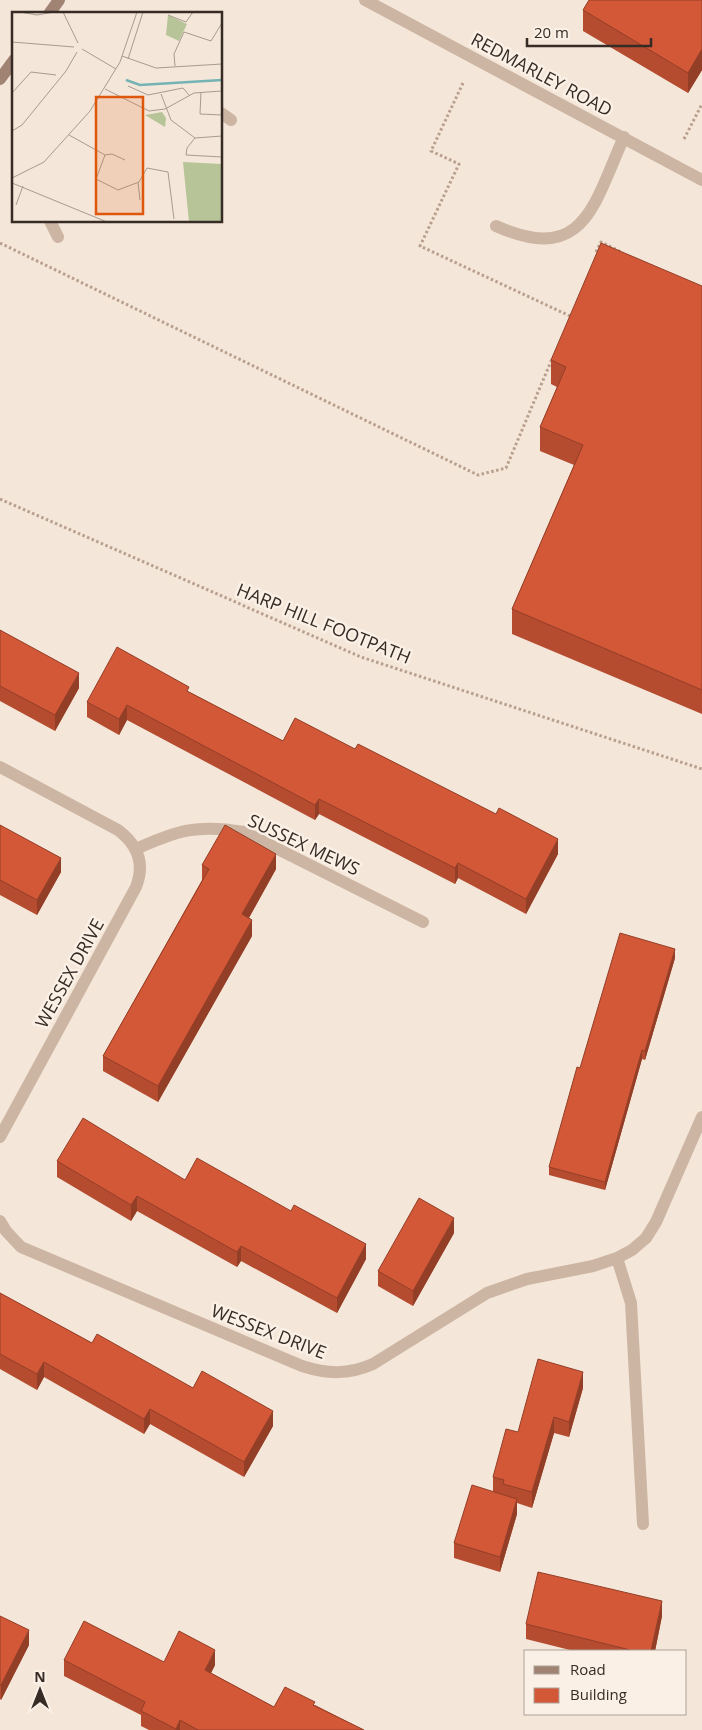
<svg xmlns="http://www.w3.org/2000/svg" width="702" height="1730" font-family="'Open Sans',sans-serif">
	<rect width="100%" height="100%" fill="#f4e6d8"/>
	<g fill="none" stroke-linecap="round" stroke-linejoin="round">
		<path stroke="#b99f8d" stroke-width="3" stroke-dasharray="2.5 2.5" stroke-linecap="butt" d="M 463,83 L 431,151 L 459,164 L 420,246 L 570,316
			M 684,139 L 702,104
			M 0,243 L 478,475 L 506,468 L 552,359
			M 596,252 L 601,242 L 621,252
			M 0,499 L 361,657 L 702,769"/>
		<path stroke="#cdb5a3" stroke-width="12" d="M 221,113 L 231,120
			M 50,221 L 58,237
			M 496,226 C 585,266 594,203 624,137"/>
		<path stroke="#cdb5a3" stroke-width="12" d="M 365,0 L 702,180
			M 0,767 L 118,830 C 138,845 145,864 136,887 L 0,1137
			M 136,849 C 178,830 198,824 244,832 L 423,922
			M 0,1221 L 6,1231 L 21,1247 L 302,1366 C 327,1374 348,1375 373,1364 L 487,1293 L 527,1279 L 593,1266 L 617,1258 L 632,1250 L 646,1238 L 656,1222 L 702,1117
			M 617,1258 L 631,1303 L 643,1524"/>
		<path stroke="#a18374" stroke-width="12" d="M 49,14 L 59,0
			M 0,79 L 14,60"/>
	</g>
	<path fill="#b54c30" d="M 702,0 L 702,70 L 688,93 L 583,31 L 583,10 Z
		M 702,286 L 702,714 L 512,634 L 512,609 L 574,465 L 540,451 L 540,427 L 557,387 L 551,384 L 551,360 Z
		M 0,630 L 79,688 L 55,731 L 0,701 Z
		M 189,692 L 283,741 L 558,854 L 526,914 L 458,878 L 455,884 L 319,814 L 315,820 L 127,720 L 119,735 L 87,717 L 87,702 Z
		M 0,825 L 61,872 L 37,915 L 0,895 Z
		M 202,865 L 276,869 L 249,918 L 252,936 L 158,1102 L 103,1071 L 103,1056 L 202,880 Z
		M 675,958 L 645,1060 L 642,1059 L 605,1190 L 549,1175 L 549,1167 L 580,1068 Z
		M 57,1161 L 185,1180 L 366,1259 L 337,1313 L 241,1261 L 237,1267 L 137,1211 L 131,1221 L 57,1177 Z
		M 454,1233 L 413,1306 L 378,1286 L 378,1271 Z
		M 0,1293 L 92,1343 L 193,1388 L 273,1426 L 244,1477 L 150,1424 L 144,1434 L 44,1377 L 37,1390 L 0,1369 Z
		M 583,1388 L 569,1437 L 554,1433 L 532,1508 L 517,1503 L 517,1514 L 500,1572 L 454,1558 L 454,1543 L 493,1492 L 493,1477 L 518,1432 Z
		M 0,1616 L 29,1645 L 1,1700 L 0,1699 Z
		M 662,1616 L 655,1651 L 574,1651 L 526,1639 L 526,1624 Z
		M 64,1660 L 164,1662 L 215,1665 L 211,1673 L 274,1707 L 315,1705 L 364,1730 L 149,1730 L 141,1726 L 141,1715 L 64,1676 Z"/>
	<path fill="#933e27" d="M 702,49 L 702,70 L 688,93 L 688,73 Z
		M 79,673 L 79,688 L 55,731 L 55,715 Z
		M 127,705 L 127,720 L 119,735 L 119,719 Z
		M 319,799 L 319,814 L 315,820 L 315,805 Z
		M 558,839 L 558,854 L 526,914 L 526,899 Z
		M 276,854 L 276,869 L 242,930 L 242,914 Z
		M 61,858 L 61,872 L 37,915 L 37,900 Z
		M 458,863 L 458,878 L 455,884 L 455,868 Z
		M 252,920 L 252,936 L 158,1102 L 158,1086 Z
		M 675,949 L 675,958 L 645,1060 L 645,1051 Z
		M 642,1050 L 642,1059 L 605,1190 L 605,1182 Z
		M 137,1196 L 137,1211 L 131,1221 L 131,1205 Z
		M 454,1218 L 454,1233 L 413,1306 L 413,1291 Z
		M 366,1244 L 366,1259 L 337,1313 L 337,1298 Z
		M 241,1246 L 241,1261 L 237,1267 L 237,1252 Z
		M 44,1362 L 44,1377 L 37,1390 L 37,1374 Z
		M 583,1372 L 583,1388 L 569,1437 L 569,1422 Z
		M 150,1409 L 150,1424 L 144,1434 L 144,1419 Z
		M 273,1411 L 273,1426 L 244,1477 L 244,1462 Z
		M 554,1417 L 554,1433 L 532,1508 L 532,1492 Z
		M 517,1499 L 517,1514 L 500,1572 L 500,1557 Z
		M 662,1601 L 662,1616 L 655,1651 L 651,1651 Z
		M 29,1630 L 29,1645 L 1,1700 L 1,1685 Z
		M 215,1650 L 215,1665 L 205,1685 L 205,1670 Z
		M 180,1720 L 180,1730 L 176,1730 L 176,1729 Z"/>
	<path fill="#d25838" stroke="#933e27" d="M 589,0 L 702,0 L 702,49 L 688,73 L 583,10 Z
		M 601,243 L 702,286 L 702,690 L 512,609 L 583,445 L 540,427 L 566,367 L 551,360 Z
		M 0,630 L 79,673 L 55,715 L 0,686 Z
		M 117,647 L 189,687 L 187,691 L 283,741 L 295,718 L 355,749 L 358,744 L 496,814 L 499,808 L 558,839 L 526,899 L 458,863 L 455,868 L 319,799 L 315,805 L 127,705 L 119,719 L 87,702 Z
		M 0,825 L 61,858 L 37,900 L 0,880 Z
		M 225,825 L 276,854 L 242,914 L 252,920 L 158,1086 L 103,1056 L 209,869 L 202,865 Z
		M 620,933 L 675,949 L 645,1051 L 642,1050 L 605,1182 L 549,1167 L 577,1067 L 580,1068 Z
		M 83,1118 L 185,1180 L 197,1158 L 291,1211 L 294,1205 L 366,1244 L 337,1298 L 241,1246 L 237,1252 L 137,1196 L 131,1205 L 57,1161 Z
		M 419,1198 L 454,1218 L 413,1291 L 378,1271 Z
		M 0,1293 L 92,1343 L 97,1334 L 193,1388 L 202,1371 L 273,1411 L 244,1462 L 150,1409 L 144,1419 L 44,1362 L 37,1374 L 0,1354 Z
		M 538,1359 L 583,1372 L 569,1422 L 554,1417 L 532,1492 L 503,1484 L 504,1480 L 493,1477 L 506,1429 L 518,1432 Z
		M 472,1485 L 517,1499 L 500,1557 L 454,1543 Z
		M 538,1572 L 662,1601 L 651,1651 L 634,1651 L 526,1624 Z
		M 0,1616 L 29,1630 L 1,1685 L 0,1685 Z
		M 84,1621 L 164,1662 L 179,1631 L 215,1650 L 205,1670 L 274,1707 L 285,1687 L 315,1702 L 313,1705 L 364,1730 L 198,1730 L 180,1720 L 176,1729 L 141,1711 L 145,1702 L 64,1660 Z"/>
	<g text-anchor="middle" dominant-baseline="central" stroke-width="5" stroke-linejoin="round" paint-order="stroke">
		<g font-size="18" fill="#372b26" stroke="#fbf0e5">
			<text transform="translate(542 74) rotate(28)">REDMARLEY ROAD</text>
			<text transform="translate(324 623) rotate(22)">HARP HILL FOOTPATH</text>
			<text transform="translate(304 844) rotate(25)">SUSSEX MEWS</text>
			<text transform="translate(69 973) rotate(-61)">WESSEX DRIVE</text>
			<text transform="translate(269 1331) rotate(21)">WESSEX DRIVE</text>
		</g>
	</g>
	<g transform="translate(12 12)">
		<rect width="210" height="210" fill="#f4e6d8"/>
		<path d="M 156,3 L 175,12 L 167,29 L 154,23 ZM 150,100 L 154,106 L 153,115 L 133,103 ZM 171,150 L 210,152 L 210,210 L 177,210 Z" fill="#b7c497"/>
		<path fill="none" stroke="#74b3b4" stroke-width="2.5" d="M 114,68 L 128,73 L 210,68"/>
		<path fill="none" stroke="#a89b91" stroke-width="1" d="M 8,0 L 25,3 L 42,0M 51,0 L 66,31M 156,3 L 174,10 L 181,0M 0,30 L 62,35M 70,37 L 104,57M 110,44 L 144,56 L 210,52M 116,47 L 131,0M 163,54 L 162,42 L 172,20 L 199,29 L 210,11M 116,74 L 136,83 L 171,76 L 177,83M 93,77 L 137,99 L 153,97 L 182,81 L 210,79M 189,80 L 188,102 L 210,103M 0,81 L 19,60 L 44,63M 149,82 L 159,108 L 183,126 L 210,124M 0,119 L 10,113 L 54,59 L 65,40M 57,123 L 93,143M 183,126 L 175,136 L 174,143 L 210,145M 93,143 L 84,167 L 106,178 L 127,170 L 135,156 L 156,160 L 162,207M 93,143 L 100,142 L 113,148M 0,166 L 32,150 L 78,99 L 108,50 L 125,0M 126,170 L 128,188M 0,171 L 95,210M 4,193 L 11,174"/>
		<path fill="#df570d" fill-opacity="0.15" stroke="#df570d" stroke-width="2.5" d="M 84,85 L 131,85 L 131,202 L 84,202 Z"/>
		<rect width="210" height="210" fill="none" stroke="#372b26" stroke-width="2.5"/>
	</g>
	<rect x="524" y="1650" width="162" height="65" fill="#fbf0e5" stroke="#ada199"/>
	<rect x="534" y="1666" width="25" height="8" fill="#a18374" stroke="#ada199"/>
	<text x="570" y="1675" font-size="15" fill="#372b26">Road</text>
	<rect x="534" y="1688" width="25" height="15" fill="#d25838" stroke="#ada199"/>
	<text x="570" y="1700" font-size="15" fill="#372b26">Building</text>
	<g transform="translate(40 1690)" stroke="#fbf0e5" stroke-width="4" paint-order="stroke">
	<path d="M0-4L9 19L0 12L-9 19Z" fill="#372b26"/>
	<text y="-8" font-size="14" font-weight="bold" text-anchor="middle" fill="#372b26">N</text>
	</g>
	<path d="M527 38v8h124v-8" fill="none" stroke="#372b26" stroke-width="2.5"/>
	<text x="534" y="38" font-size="15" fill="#372b26" stroke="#fbf0e5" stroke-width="4" paint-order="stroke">20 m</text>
</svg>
